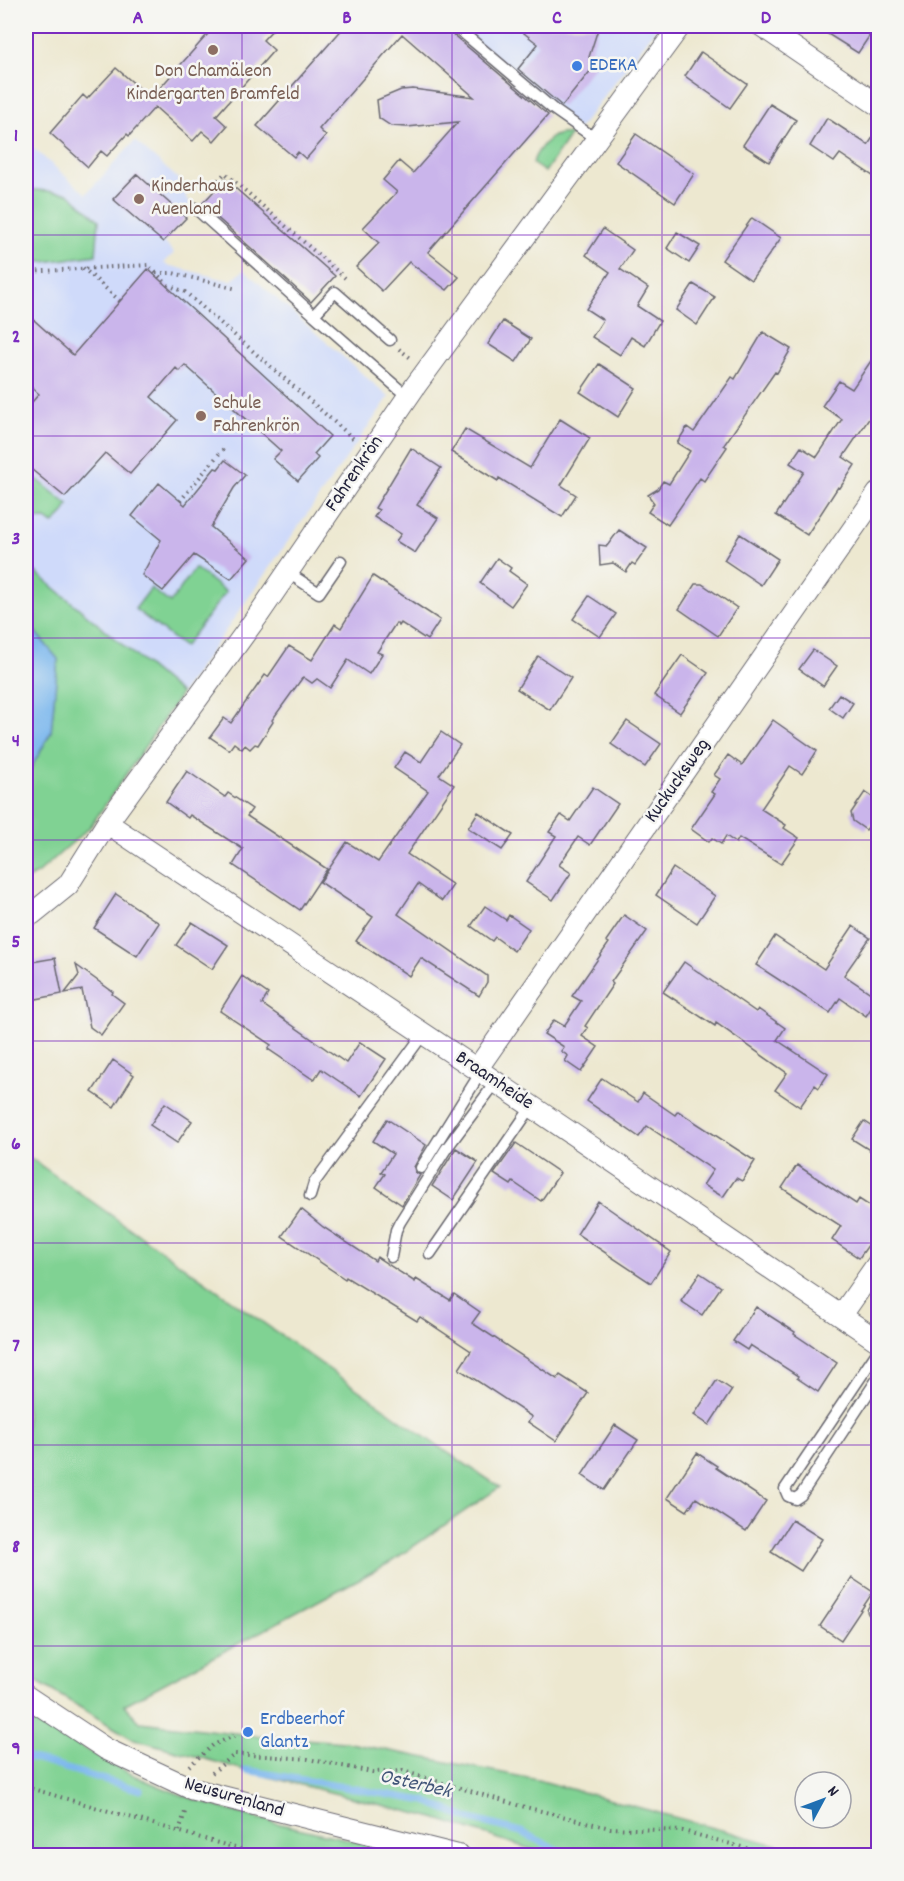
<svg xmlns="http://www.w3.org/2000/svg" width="904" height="1881" font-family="Dekko,sans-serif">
	<rect width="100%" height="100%" fill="#f6f6f2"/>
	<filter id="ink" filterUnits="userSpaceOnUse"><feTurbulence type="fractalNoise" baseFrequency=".0167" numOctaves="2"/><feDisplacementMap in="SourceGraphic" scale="12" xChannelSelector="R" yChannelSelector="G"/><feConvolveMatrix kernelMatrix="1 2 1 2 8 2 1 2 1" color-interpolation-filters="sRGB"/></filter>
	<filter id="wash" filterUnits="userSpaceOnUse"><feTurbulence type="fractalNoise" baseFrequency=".008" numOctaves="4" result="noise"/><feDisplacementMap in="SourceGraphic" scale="24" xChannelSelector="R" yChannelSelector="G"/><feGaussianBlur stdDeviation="1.35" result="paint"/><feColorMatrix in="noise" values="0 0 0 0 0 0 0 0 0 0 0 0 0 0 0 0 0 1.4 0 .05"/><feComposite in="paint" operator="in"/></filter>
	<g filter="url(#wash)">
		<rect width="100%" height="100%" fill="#ede8d0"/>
		<path fill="#cfdafa" d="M 453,26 L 658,26 L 575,134 Z
			M 135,141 L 191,190 L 185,196 L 190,202 L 186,218 L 164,242 L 174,253 L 164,263 L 167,265 L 231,281 L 244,270 L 389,397 L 181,694 L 26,564 L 26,142 L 86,194 Z"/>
		<path fill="#80d293" stroke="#517a67" stroke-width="1.5" d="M 571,134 L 545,172 L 533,164 C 534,154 547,138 557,135 C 561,133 567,134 571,134 Z
			M 26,189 L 68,193 L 99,220 L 96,255 L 44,262 L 26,261 Z
			M 26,470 L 68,505 L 64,513 L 53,524 L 46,519 L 26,520 Z
			M 26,564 L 181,694 L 90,827 L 38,873 L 26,880 L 26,777 L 51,732 L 58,660 L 26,621 Z
			M 195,568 L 226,592 L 184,647 L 135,609 L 151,588 L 170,603 Z
			M 26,1155 L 439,1447 L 500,1487 L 389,1563 L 124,1705 L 140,1722 L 261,1736 L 345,1742 L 538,1780 L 791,1849 L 837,1855 L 549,1855 L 434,1818 L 269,1777 L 131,1738 L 26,1675 Z
			M 26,1713 C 66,1737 106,1764 149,1782 C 235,1819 329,1834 419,1855 L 26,1855 Z"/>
		<path fill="#7cb7ed" stroke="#4f6c94" stroke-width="1.5" d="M 26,621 L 58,659 L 51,732 L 26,777 Z"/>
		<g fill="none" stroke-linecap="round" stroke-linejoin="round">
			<path stroke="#7cb7ed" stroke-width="7" d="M 26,1757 L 140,1790
				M 246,1770 L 425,1801 L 467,1818 L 521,1832 L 571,1856
				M 608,1856 L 617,1853 L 643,1856"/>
		</g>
		<g id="blocks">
			<path fill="#cab5eb" d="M 215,26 L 276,26 L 263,40 L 274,50 L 216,116 L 227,126 L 214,141 L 202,131 L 193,141 L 155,107 L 129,136 L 127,134 L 107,156 L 101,151 L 88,167 L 50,133 L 83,95 L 87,99 L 116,68 L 151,98 Z
				M 345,26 L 448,26 L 450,32 L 548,115 L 428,252 L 459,277 L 447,290 L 409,262 L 382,291 L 356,267 L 379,243 L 363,228 L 397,192 L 383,180 L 399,161 L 413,173 L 458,122 L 407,127 L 391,126 L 379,118 L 377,100 L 401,90 L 413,89 L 474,97 L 402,34 L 319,129 L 326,136 L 306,159 L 298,152 L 294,157 L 257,126 Z
				M 515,26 L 599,26 L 589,57 L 596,64 L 562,106 L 518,69 L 538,44 Z
				M 815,26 L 876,26 L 858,53 Z
				M 701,52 L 747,84 L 730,108 L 685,76 Z
				M 770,104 L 796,120 L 769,162 L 743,145 Z
				M 827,118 L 868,145 L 879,128 L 879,180 L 840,154 L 834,162 L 810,146 Z
				M 636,134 L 694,174 L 675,203 L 616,162 Z
				M 137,174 L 186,218 L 163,242 L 113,199 Z
				M 225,179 L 335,276 L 311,302 L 202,204 Z
				M 752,218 L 781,238 L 751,280 L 722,260 Z
				M 603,229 L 633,250 L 620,269 L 648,288 L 637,306 L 660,321 L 645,346 L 631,337 L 620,355 L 592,337 L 603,320 L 586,309 L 610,272 L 586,255 Z
				M 677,232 L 700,246 L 689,263 L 667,248 Z
				M 148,269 L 330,436 L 314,454 L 318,458 L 298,481 L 273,459 L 281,451 L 185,365 L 179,371 L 176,368 L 151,397 L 177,420 L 130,474 L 105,453 L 65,497 L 26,465 L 26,409 L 39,394 L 26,382 L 26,313 L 73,355 Z
				M 693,284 L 715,297 L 697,325 L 676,310 Z
				M 503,321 L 531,339 L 516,362 L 488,344 Z
				M 763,332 L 791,349 L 777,373 L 775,372 L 724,445 L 727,447 L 704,481 L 700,478 L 668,525 L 648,512 L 654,503 L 648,495 L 658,489 L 663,481 L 669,484 L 690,451 L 677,443 L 687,427 L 694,432 L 732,377 L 735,379 Z
				M 879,349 L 879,404 L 843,457 L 855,465 L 840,488 L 838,487 L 807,535 L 776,515 L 804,472 L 790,463 L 801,447 L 817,457 L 842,419 L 822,406 L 839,381 L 852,389 Z
				M 599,364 L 636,388 L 618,417 L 580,392 Z
				M 560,419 L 590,438 L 561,485 L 576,495 L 562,517 L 499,478 L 498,481 L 451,452 L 465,429 L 530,468 Z
				M 411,448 L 441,468 L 417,505 L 438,518 L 415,553 L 396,541 L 401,534 L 374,517 L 379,510 L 375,508 Z
				M 225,460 L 245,475 L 234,488 L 211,527 L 249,558 L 231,579 L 194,555 L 163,591 L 142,575 L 161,540 L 132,516 L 159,483 L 185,505 L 215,468 L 218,469 Z
				M 619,530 L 647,548 L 635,565 L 632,563 L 626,572 L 613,563 L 600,565 L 599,545 L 607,546 Z
				M 740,534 L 778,559 L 761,585 L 724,560 Z
				M 497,558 L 511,568 L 509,571 L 527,584 L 511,606 L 480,583 Z
				M 373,576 L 440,620 L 427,640 L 401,623 L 399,626 L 396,623 L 377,652 L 382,654 L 369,674 L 348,660 L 330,688 L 317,679 L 312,683 L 303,677 L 272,720 L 273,722 L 258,745 L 255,744 L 250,749 L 245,745 L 242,749 L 234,743 L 229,750 L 210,737 L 224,718 L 231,723 L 265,675 L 268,677 L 289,646 L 312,660 L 335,624 L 341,628 Z
				M 695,584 L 702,584 L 737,608 L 718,636 L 679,609 Z
				M 589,596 L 616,614 L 600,637 L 573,619 Z
				M 813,650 L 837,666 L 823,686 L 799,669 Z
				M 682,655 L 708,673 L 680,713 L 654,695 Z
				M 538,656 L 571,678 L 550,710 L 517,689 Z
				M 839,694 L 853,703 L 843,718 L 829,708 Z
				M 773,720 L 817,751 L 802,774 L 790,766 L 761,809 L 786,825 L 784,828 L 799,838 L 781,864 L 739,838 L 736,843 L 726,836 L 721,844 L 712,838 L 709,842 L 691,829 L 715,794 L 711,792 L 720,779 L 714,775 L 728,755 L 742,765 Z
				M 627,721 L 661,744 L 645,767 L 611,744 Z
				M 441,732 L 460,745 L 439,775 L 454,785 L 407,854 L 453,885 L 442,901 L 418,884 L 398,914 L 487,976 L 487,982 L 479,996 L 421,958 L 409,976 L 356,941 L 373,917 L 320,882 L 347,842 L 378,862 L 428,791 L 394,768 L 405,752 L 421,762 Z
				M 187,771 L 225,797 L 228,793 L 252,809 L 247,816 L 327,869 L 300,910 L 233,865 L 243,849 L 190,815 L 188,818 L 166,802 Z
				M 593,787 L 618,804 L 590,845 L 578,837 L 559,865 L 571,873 L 553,900 L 526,882 L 556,836 L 549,832 L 561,815 L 570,821 Z
				M 865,792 L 879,802 L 879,828 L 871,823 L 866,830 L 853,821 L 851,813 Z
				M 478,812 L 513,835 L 502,850 L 468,828 Z
				M 673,868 L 715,896 L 697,923 L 656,895 Z
				M 116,894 L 159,923 L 137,956 L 94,928 Z
				M 485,906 L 506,920 L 509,915 L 529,929 L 514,951 L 495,937 L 492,941 L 471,926 Z
				M 624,915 L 647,931 L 611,982 L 613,984 L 585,1026 L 588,1028 L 582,1036 L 598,1047 L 581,1072 L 565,1061 L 568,1056 L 561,1051 L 564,1047 L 544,1034 L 554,1020 L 564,1026 L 581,1001 L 572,996 L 609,943 L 606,941 Z
				M 192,922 L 228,945 L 212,969 L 176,945 Z
				M 853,926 L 870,938 L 844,975 L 878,998 L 866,1016 L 840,998 L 830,1013 L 756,965 L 775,936 L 824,969 Z
				M 55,958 L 62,994 L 26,1001 L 26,963 Z
				M 684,962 L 756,1012 L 758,1009 L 785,1028 L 777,1040 L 828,1074 L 819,1088 L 815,1085 L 800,1107 L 775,1090 L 787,1073 L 716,1023 L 715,1026 L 663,992 Z
				M 76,965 L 113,992 L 112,994 L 124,1003 L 101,1035 L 90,1027 L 82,990 L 65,993 L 79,975 Z
				M 242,976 L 268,994 L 262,1004 L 346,1063 L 360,1042 L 386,1059 L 361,1096 L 321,1069 L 314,1080 L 268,1049 L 271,1045 L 220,1011 Z
				M 113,1060 L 134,1075 L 114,1107 L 92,1092 Z
				M 602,1078 L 638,1102 L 643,1093 L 675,1115 L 678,1111 L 755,1161 L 742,1181 L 736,1178 L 723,1197 L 703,1185 L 713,1170 L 647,1126 L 639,1137 L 587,1101 Z
				M 165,1103 L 192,1121 L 177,1143 L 150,1125 Z
				M 387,1119 L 426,1145 L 414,1167 L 415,1172 L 420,1175 L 402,1205 L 376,1187 L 385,1174 L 381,1172 L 393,1154 L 373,1141 Z
				M 864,1121 L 879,1131 L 879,1156 L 852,1139 Z
				M 516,1143 L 560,1173 L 541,1201 L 513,1182 L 511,1185 L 494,1174 Z
				M 456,1148 L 478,1162 L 453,1200 L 432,1186 Z
				M 797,1165 L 856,1204 L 859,1199 L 879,1212 L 879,1230 L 859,1258 L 832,1240 L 841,1226 L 782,1188 Z
				M 598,1201 L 671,1252 L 651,1283 L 577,1234 Z
				M 301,1209 L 323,1227 L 375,1261 L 377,1257 L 415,1282 L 416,1279 L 450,1300 L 454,1294 L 480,1312 L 472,1323 L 557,1379 L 560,1375 L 588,1393 L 556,1441 L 528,1422 L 532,1417 L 459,1369 L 471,1351 L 420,1317 L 417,1321 L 346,1277 L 345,1279 L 282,1236 Z
				M 700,1273 L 721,1287 L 702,1315 L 681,1301 Z
				M 756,1307 L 795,1332 L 794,1334 L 837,1363 L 818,1392 L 797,1378 L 798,1376 L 750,1345 L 747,1350 L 733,1341 Z
				M 717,1380 L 732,1390 L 709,1425 L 694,1415 Z
				M 615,1425 L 638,1440 L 604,1490 L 582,1475 Z
				M 697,1453 L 717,1466 L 716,1468 L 766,1501 L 746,1531 L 696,1498 L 687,1511 L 667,1498 Z
				M 792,1520 L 822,1539 L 801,1571 L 771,1552 Z
				M 852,1578 L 873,1592 L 841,1640 L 820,1626 Z"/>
		</g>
	</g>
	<g filter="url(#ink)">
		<use href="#blocks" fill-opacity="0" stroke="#69676f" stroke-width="1.5"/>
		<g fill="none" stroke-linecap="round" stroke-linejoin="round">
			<defs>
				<path id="lane" d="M 455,26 L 553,109 L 596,139
					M 195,208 L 314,315
					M 390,340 L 335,292 L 314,315 L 408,397
					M 287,572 L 319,593 L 341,561
					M 421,1168 L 481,1072
					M 310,1196 L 314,1183 L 424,1033
					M 430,1254 L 532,1106
					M 391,1257 L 396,1230 L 400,1222 L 446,1149 L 496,1082
					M 878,1351 L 785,1489 L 788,1496 L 795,1499 L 801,1495 L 878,1378
					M 873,1611 L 878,1602"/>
				<path id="street" d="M 762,26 L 878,105
					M 107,823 L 481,1072 L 878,1341
					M 26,915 L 32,914 L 68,885 L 107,823 L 259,614 L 416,385 L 680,26
					M 477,1069 L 878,493
					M 841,1316 L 878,1263
					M 26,1696 L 106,1749 L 192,1789 L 460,1856"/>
			</defs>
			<use href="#lane" stroke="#69676f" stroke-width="13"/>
			<use href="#street" stroke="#69676f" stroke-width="23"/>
			<path stroke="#69676f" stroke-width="4" stroke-dasharray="1.5 4.5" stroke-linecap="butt" d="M 216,189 L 213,186 L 225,173 L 345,278
				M 83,268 L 120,301
				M 26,272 L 148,265 L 168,285 L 185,292 L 355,440
				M 156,273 L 173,273 L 237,289
				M 399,349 L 412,359
				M 180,501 L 224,448
				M 189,1766 L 213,1745 L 234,1736
				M 212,1773 L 235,1754 L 308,1759 L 372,1772 L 403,1771 L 517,1805 L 610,1828 L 683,1831 L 775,1856
				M 26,1787 L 263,1856
				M 179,1831 L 186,1809"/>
			<use href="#lane" stroke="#fff" stroke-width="10"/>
			<use href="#street" stroke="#fff" stroke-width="21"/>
		</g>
	</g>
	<path fill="none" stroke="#7b2cbf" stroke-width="1.5" stroke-opacity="0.55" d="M 242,26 L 242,1856M 452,26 L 452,1856M 662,26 L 662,1856M 26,235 L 878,235M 26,436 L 878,436M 26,638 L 878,638M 26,840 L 878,840M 26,1041 L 878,1041M 26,1243 L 878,1243M 26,1445 L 878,1445M 26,1646 L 878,1646"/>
	<g fill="#8d6e63" stroke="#f6f6f2" stroke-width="2">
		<circle cx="213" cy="50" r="6"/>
		<circle cx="139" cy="199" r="6"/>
		<circle cx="201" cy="416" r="6"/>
	</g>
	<g fill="#3f7fe0" stroke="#f6f6f2" stroke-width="2">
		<circle cx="577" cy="66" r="6"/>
		<circle cx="248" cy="1732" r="6"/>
	</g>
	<g text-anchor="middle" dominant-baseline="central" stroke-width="5" stroke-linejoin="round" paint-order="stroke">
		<g font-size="20" fill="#366cbe" stroke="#f6f6f2" text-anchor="start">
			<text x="589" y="66">EDEKA</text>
			<text x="260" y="1720">Erdbeerhof<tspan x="260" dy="23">Glantz</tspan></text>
		</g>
		<g font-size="20" fill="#785e54" stroke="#f6f6f2" text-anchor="start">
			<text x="213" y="72" text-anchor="middle">Don Chamäleon<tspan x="213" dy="23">Kindergarten Bramfeld</tspan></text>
			<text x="151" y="187">Kinderhaus<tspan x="151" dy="23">Auenland</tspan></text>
			<text x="213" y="404">Schule<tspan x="213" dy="23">Fahrenkrön</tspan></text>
		</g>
		<g font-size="20" fill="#22223b" stroke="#f6f6f2">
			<text transform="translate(355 474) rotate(-56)">Fahrenkrön</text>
			<text transform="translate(678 781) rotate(-55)">Kuckucksweg</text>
			<text transform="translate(494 1081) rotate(34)">Braamheide</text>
			<text transform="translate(234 1798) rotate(16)">Neusurenland</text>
		</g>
		<g font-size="21" font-style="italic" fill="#425679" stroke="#f6f6f2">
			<text transform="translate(415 1785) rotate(13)">Osterbek</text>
		</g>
	</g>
	<rect width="904" height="1881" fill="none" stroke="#f6f6f2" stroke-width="66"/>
	<g transform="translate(823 1800) rotate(49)"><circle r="28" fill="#f6f6f2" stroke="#a1a1a9" stroke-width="1.5"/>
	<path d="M0-4.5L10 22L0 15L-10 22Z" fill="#1f6fb2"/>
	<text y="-9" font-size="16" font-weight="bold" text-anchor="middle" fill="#22223b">N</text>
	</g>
	<rect x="33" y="33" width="838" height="1815" fill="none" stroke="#7b2cbf" stroke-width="2"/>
	<g font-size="20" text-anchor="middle" font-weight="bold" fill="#7b2cbf">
		<text x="138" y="23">A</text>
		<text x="347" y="23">B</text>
		<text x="557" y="23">C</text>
		<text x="766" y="23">D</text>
		<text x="16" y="141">1</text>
		<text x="16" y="342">2</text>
		<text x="16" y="544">3</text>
		<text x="16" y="746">4</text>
		<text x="16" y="947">5</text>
		<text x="16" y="1149">6</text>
		<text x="16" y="1351">7</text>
		<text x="16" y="1552">8</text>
		<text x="16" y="1754">9</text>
	</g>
</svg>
